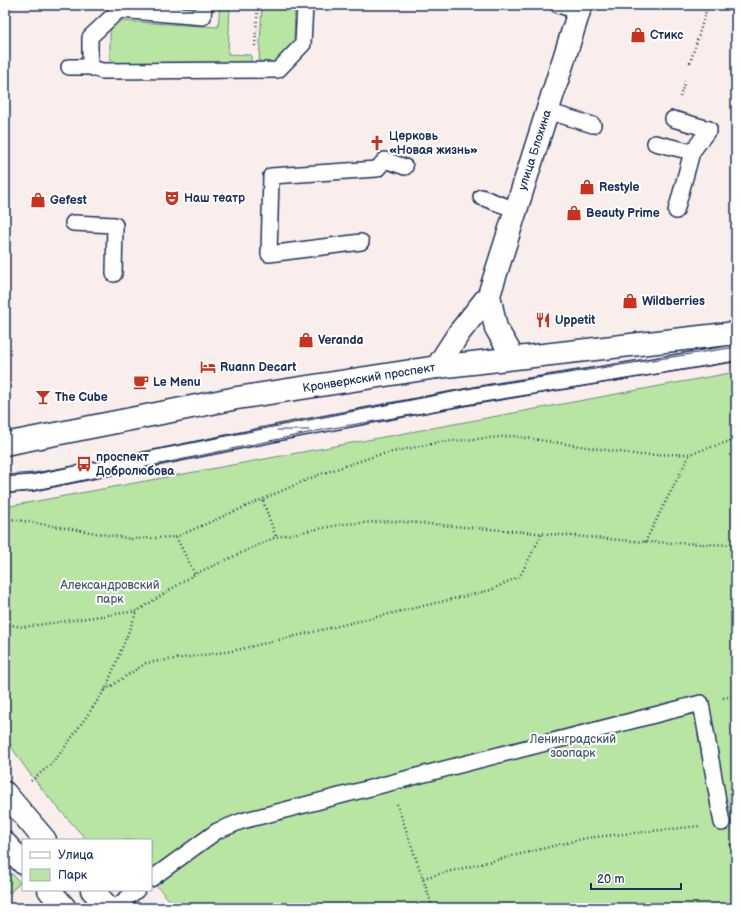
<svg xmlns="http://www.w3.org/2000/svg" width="741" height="913" font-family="'Balsamiq Sans',sans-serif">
	<rect width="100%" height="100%" fill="#f9eeeb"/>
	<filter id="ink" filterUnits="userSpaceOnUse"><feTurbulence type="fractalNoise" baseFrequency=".025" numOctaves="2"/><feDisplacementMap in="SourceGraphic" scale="8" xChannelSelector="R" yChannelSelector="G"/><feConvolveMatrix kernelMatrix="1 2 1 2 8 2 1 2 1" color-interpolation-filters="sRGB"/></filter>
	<g filter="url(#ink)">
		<path fill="#b9e5a2" stroke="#6a8a80" d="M 220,5 L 230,5 L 228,54 L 251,55 L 251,63 L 120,64 L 110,59 L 110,30 L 119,21 L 218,27 Z
			M 262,5 L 295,5 L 294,42 L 274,62 L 259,63 Z
			M 730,373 L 736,373 L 736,908 L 177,908 L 151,880 L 151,840 L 87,840 C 57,807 27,775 5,736 L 5,507 Z
			M 5,867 L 20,882 L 10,893 L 5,888 Z"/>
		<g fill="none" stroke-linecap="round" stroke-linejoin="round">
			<defs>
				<path id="lane" d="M 558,5 L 579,11
					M 69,67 L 90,67 L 102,71 L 278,70 L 303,44 L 305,5
					M 90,67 L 90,37 L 119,10 L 203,17 L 204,5
					M 547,111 L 593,125
					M 673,119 L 709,129 L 692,152 L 676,211
					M 655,143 L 692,152
					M 481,197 L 516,210
					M 73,223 L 115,225 L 114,274
					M 361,242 L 269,254 L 271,176 L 377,169 L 385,160 L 405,167
					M 5,485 L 32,483 L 292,430 L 476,395 L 736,353
					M 151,879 L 217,831 L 242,821 L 701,703 L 722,823
					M 115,908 L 137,890"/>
				<path id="street" d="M 489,295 L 496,328 L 513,357
					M 437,367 L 459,333 L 489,295 L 581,5"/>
				<path id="secondary" d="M 5,444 L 237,398 L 437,367 L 736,333
					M 5,793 L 45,840
					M 5,843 L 23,863
					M 49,890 L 65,908
					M 92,890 L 109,908"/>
			</defs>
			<use href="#lane" stroke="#1b2f5e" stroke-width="18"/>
			<use href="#street" stroke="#1b2f5e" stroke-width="25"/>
			<use href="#secondary" stroke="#1b2f5e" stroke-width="25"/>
			<path stroke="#1b2f5e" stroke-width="2.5" stroke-dasharray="1 3" stroke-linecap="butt" d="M 255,46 L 258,5
				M 690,63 L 708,5
				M 680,97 L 685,81
				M 729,441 L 736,443
				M 263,501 L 276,537
				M 5,518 L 132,539 L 176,537 L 318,475 L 378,455 L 440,442 L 513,436 L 640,455 L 690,454 L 736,439
				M 176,537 L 195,574
				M 645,542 L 690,454
				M 5,624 L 23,627 L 137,611 L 195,574 L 276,537 L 344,524 L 393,521 L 645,542 L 736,545
				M 105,690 L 146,663 L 232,651 L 491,590 L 520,576 L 542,534
				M 723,698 L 736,695
				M 31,781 L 50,765 L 63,750 L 105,690 L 137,611
				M 397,804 L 433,908
				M 730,844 L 736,858
				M 423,878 L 586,838 L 700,826"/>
			<use href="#lane" stroke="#fff" stroke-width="15"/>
			<use href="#street" stroke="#fff" stroke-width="22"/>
			<use href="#secondary" stroke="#fff" stroke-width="22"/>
			<path stroke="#1b2f5e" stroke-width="1" d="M 277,430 L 309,430
				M 5,475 L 34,473 L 84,464 L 473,388 L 736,347
				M 5,494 L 31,491 L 327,429 L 736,361"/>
		</g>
	</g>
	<defs>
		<symbol id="shop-bare" viewBox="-9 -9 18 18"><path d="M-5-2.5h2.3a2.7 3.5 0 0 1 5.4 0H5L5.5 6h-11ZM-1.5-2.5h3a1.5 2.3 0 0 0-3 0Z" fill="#c8321e" stroke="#fff" stroke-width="2.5" paint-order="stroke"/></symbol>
		<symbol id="church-bare" viewBox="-9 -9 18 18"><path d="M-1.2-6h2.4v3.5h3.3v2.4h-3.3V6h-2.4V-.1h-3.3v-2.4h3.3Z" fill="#c8321e" stroke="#fff" stroke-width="2.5" paint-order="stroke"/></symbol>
		<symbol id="theatre-bare" viewBox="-9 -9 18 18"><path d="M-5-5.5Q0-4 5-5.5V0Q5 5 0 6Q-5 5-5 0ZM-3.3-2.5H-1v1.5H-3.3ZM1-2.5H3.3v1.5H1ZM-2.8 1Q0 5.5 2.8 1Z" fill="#c8321e" stroke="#fff" stroke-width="2.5" paint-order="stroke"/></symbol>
		<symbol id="restaurant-bare" viewBox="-9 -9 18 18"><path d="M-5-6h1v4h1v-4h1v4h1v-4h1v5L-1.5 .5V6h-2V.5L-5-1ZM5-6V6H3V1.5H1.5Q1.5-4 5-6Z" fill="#c8321e" stroke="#fff" stroke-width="2.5" paint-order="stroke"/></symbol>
		<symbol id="hotel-bare" viewBox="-9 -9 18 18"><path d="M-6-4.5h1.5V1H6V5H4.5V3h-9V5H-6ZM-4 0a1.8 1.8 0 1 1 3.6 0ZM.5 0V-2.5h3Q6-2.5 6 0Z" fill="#c8321e" stroke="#fff" stroke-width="2.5" paint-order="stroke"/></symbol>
		<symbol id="cafe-bare" viewBox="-9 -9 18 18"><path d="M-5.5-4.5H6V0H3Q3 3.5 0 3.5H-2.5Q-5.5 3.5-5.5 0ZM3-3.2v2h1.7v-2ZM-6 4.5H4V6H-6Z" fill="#c8321e" stroke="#fff" stroke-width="2.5" paint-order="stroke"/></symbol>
		<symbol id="bar-bare" viewBox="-9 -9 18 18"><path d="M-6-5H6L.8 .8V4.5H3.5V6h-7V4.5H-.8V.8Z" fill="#c8321e" stroke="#fff" stroke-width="2.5" paint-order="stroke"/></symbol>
		<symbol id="bus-bare" viewBox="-9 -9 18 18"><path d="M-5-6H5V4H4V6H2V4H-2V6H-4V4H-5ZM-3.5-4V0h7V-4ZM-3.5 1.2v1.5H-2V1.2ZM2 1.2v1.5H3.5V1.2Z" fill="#c8321e" stroke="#fff" stroke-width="2.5" paint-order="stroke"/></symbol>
	</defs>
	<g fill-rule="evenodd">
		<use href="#shop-bare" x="627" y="24" width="22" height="22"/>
		<use href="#church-bare" x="366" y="132" width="22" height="22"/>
		<use href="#shop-bare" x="576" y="176" width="22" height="22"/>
		<use href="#theatre-bare" x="161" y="187" width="22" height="22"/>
		<use href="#shop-bare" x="27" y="189" width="22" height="22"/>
		<use href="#shop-bare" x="563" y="202" width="22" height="22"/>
		<use href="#shop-bare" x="619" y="290" width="22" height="22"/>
		<use href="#restaurant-bare" x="532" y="309" width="22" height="22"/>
		<use href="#shop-bare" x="295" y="329" width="22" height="22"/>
		<use href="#hotel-bare" x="197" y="356" width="22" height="22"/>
		<use href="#cafe-bare" x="130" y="371" width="22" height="22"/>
		<use href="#bar-bare" x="32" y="386" width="22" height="22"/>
		<use href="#bus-bare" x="73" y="453" width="22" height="22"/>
	</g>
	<g text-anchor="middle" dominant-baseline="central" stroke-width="4" stroke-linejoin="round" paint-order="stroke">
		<g font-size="12" font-weight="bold" fill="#1b2f5e" stroke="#fff" text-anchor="start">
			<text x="650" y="35">Стикс</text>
			<text x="389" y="136">Церковь<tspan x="389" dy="14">«Новая жизнь»</tspan></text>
			<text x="599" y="187">Restyle</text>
			<text x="184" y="198">Наш театр</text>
			<text x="50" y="200">Gefest</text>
			<text x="586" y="213">Beauty Prime</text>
			<text x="642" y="301">Wildberries</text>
			<text x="555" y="320">Uppetit</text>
			<text x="318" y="340">Veranda</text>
			<text x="220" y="367">Ruann Decart</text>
			<text x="153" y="382">Le Menu</text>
			<text x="55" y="397">The Cube</text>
			<text x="96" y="457">проспект<tspan x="96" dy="14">Добролюбова</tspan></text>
		</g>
		<g font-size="12" fill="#1b2f5e" stroke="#fff">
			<text transform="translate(535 150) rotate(-72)">улица Блохина</text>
			<text transform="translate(369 378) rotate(-9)">Кронверкский проспект</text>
		</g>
		<g font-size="12" fill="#425c6f" stroke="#fff">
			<text x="110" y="585">Александровский<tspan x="110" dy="14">парк</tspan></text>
			<text x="573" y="739">Ленинградский<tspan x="573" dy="14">зоопарк</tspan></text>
		</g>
	</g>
	<rect width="741" height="913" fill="none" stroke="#fff" stroke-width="20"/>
	<rect x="10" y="10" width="721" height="893" fill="none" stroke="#1b2f5e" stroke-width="1.5" filter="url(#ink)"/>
	<rect x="22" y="839" width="130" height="52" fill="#ffffff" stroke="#a4acbf"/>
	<rect x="30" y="852" width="20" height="6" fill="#ffffff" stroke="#a4acbf"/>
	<text x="58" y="859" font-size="12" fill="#1b2f5e">Улица</text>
	<rect x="30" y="869" width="20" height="12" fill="#b9e5a2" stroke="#a4acbf"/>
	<text x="58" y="879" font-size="12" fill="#1b2f5e">Парк</text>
	<path d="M591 883v6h90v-6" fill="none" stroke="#1b2f5e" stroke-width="2"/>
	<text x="597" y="883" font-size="12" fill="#1b2f5e" stroke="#ffffff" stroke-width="3" paint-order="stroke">20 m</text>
</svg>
